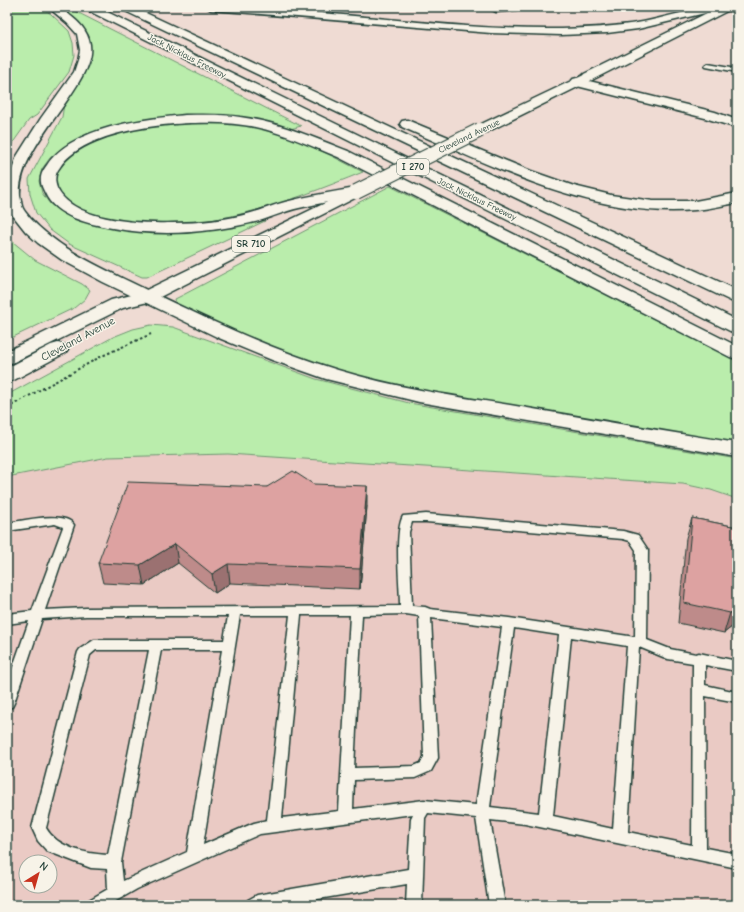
<svg xmlns="http://www.w3.org/2000/svg" width="744" height="912" font-family="'Comic Neue',sans-serif">
	<rect width="100%" height="100%" fill="#efdbd3"/>
	<filter id="ink" filterUnits="userSpaceOnUse"><feTurbulence type="fractalNoise" baseFrequency=".025" numOctaves="2"/><feDisplacementMap in="SourceGraphic" scale="8" xChannelSelector="R" yChannelSelector="G"/><feConvolveMatrix kernelMatrix="1 2 1 2 8 2 1 2 1" color-interpolation-filters="sRGB"/></filter>
	<g filter="url(#ink)">
		<path fill="#eacac4" fill-rule="evenodd" d="M 228,454 L 683,484 L 711,490 L 737,499 L 737,905 L 7,905 L 7,477 L 108,457 ZM 26,862 L 50,862 L 50,886 L 26,886 Z"/>
		<path fill="#baedac" stroke="#6c9570" d="M 7,7 L 41,7 L 51,14 L 69,31 L 73,43 L 74,55 L 69,72 L 37,115 L 29,120 L 7,151 Z
			M 60,7 L 67,7 L 301,126 L 287,130 L 261,123 L 155,118 L 118,125 L 87,135 L 65,146 L 50,158 L 42,169 L 39,181 L 42,193 L 50,204 L 67,214 L 115,227 L 260,219 L 265,221 L 147,277 L 142,277 L 69,244 L 50,230 L 36,213 L 30,194 L 29,179 L 62,117 L 64,104 L 89,65 L 91,52 L 89,36 L 79,23 Z
			M 212,120 C 234,124 256,125 276,132 C 306,141 335,158 363,172 C 284,204 208,233 121,221 C 104,218 87,215 72,206 C 66,202 61,197 55,192 L 54,171 L 74,149 L 128,127 Z
			M 390,186 L 737,361 L 737,443 L 446,397 L 383,384 L 278,353 L 176,304 L 175,299 L 183,295 Z
			M 7,237 L 35,260 L 82,284 L 90,290 L 85,299 L 74,308 L 7,340 Z
			M 151,325 L 173,327 L 316,379 L 409,403 L 737,459 L 737,499 L 711,490 L 683,484 L 228,454 L 108,457 L 7,477 L 7,395 L 113,337 L 133,329 Z"/>
		<g fill="none" stroke-linecap="round" stroke-linejoin="round">
			<defs>
				<path id="service" d="M 487,7 L 492,7 L 497,10 L 542,7 L 496,12 Z
					M 708,63 L 737,68 L 737,72 L 706,66 L 705,65 Z
					M 426,514 L 623,531 L 638,535 L 648,550 L 647,640 L 670,649 L 696,654 L 699,653 L 737,661 L 737,671 L 705,665 L 705,685 L 737,692 L 737,702 L 705,696 L 706,848 L 737,854 L 737,868 L 525,824 L 490,820 L 505,905 L 489,905 L 476,818 L 428,813 L 425,818 L 422,905 L 406,905 L 407,884 L 283,905 L 245,905 L 248,900 L 257,895 L 408,869 L 411,818 L 413,814 L 260,834 L 137,889 L 109,905 L 86,905 L 89,900 L 108,889 L 107,869 L 91,868 L 47,851 L 38,841 L 32,828 L 78,652 L 80,649 L 94,640 L 224,640 L 228,616 L 86,616 L 42,619 L 14,703 L 12,707 L 7,708 L 7,684 L 29,621 L 7,624 L 7,614 L 32,611 L 63,527 L 55,524 L 7,531 L 7,523 C 22,521 65,510 74,525 L 45,610 L 86,608 L 400,606 C 400,585 394,532 403,516 ZM 412,522 L 426,522 L 623,539 L 630,541 L 636,550 L 635,637 L 509,618 L 430,609 L 425,607 L 412,606 L 409,532 ZM 406,614 L 419,616 L 424,757 L 421,763 L 414,766 L 354,768 L 362,615 ZM 240,615 L 290,615 L 267,820 L 254,823 L 203,845 ZM 301,615 L 350,615 L 339,811 L 282,818 ZM 431,618 L 502,627 L 476,805 L 424,800 L 353,809 L 354,780 L 415,778 L 431,771 L 438,758 ZM 514,628 L 559,635 L 539,813 L 490,807 ZM 571,637 L 627,646 L 613,829 L 553,816 ZM 639,647 L 668,659 L 693,663 L 692,845 L 628,832 ZM 96,650 L 149,650 L 108,855 C 87,854 57,848 46,828 L 90,655 ZM 161,650 L 222,650 L 187,852 L 123,881 L 121,862 Z"/>
				<path id="secondary" d="M 719,7 L 732,7 L 731,9 L 592,80 L 584,80 L 582,77 L 584,74 Z"/>
				<path id="primary" d="M 588,73 L 592,74 L 594,77 L 592,80 L 485,133 L 475,133 L 473,130 L 475,127 Z
					M 356,188 L 361,189 L 363,192 L 361,195 L 152,301 L 123,308 L 14,362 L 7,364 L 7,351 L 111,300 L 140,293 Z
					M 58,343 L 65,345 L 68,349 L 65,353 L 14,380 L 7,382 L 7,368 L 51,345 Z"/>
				<path id="motorway" d="M 48,7 L 59,7 C 71,16 85,25 89,40 C 102,81 16,143 20,196 C 21,199 21,203 22,206 C 23,210 27,214 30,218 C 55,245 89,262 122,278 C 192,312 263,347 338,370 C 394,387 452,396 510,405 C 585,418 661,431 737,443 L 737,457 L 419,402 L 326,379 L 272,360 L 219,338 L 103,282 L 62,260 L 38,243 L 26,232 L 7,208 L 7,184 L 17,156 L 41,118 L 74,72 L 78,60 L 80,50 L 77,34 L 67,23 Z
					M 84,7 L 97,7 L 737,320 L 737,333 L 730,331 L 85,9 Z
					M 120,7 L 133,7 L 737,290 L 737,302 L 731,301 L 121,9 Z
					M 206,7 C 325,7 443,31 562,29 C 587,28 612,27 637,23 C 666,18 693,7 723,7 L 722,9 L 638,29 L 607,33 L 561,35 L 491,33 L 211,10 Z
					M 577,78 L 715,112 L 737,120 L 737,128 L 705,118 L 573,85 L 571,82 L 573,79 Z
					M 185,115 C 203,115 222,114 240,117 C 278,122 313,137 348,151 L 737,346 L 737,359 L 730,357 L 338,157 C 311,146 284,133 255,127 C 208,117 89,123 60,167 C 55,173 54,180 57,188 C 72,221 141,224 173,223 C 199,223 226,220 251,213 C 263,210 273,205 285,202 C 308,196 332,192 356,188 L 361,189 L 363,192 L 361,195 C 341,200 320,203 299,208 C 285,211 272,217 259,221 C 211,233 161,237 112,228 C 90,224 55,217 45,193 C 43,189 41,185 41,182 C 40,176 43,170 47,165 C 72,127 143,119 185,115 Z
					M 407,120 L 531,171 L 574,186 L 611,195 L 653,201 L 695,201 L 737,193 L 737,203 C 723,205 709,209 695,210 C 595,219 492,166 402,127 L 400,124 L 402,121 Z"/>
			</defs>
			<use href="#service" stroke="#1f3d34" stroke-width="3"/>
			<use href="#secondary" stroke="#1f3d34" stroke-width="3"/>
			<use href="#primary" stroke="#1f3d34" stroke-width="3"/>
			<use href="#motorway" stroke="#1f3d34" stroke-width="3"/>
			<path stroke="#1f3d34" stroke-width="2" stroke-dasharray="2.5 2.5" stroke-linecap="butt" d="M 7,408 L 102,356 L 151,334"/>
			<use href="#service" fill="#f7f3e8" fill-rule="evenodd"/>
			<use href="#secondary" fill="#f7f3e8" fill-rule="evenodd"/>
			<use href="#primary" fill="#f7f3e8" fill-rule="evenodd"/>
			<use href="#motorway" fill="#f7f3e8" fill-rule="evenodd"/>
			<defs>
				<path id="primary-bridge" d="M 356,192 L 480,130"/>
			</defs>
			<use href="#primary-bridge" stroke="#1f3d34" stroke-width="16" stroke-linecap="butt"/>
			<use href="#primary-bridge" stroke="#f7f3e8" stroke-width="14"/>
		</g>
		<path fill="#be8b8a" stroke="#1f3d34" d="M 313,484 L 367,506 L 360,589 L 230,583 L 215,593 L 178,563 L 144,585 L 103,583 L 98,563 L 267,487 Z
			M 692,518 L 737,527 L 737,623 L 724,633 L 678,623 L 686,538 Z"/>
		<path fill="#9b7171" stroke="#1f3d34" d="M 367,486 L 367,506 L 360,589 L 360,569 Z
			M 175,544 L 178,563 L 144,585 L 140,565 Z
			M 228,564 L 230,583 L 215,593 L 212,574 Z
			M 737,608 L 737,623 L 724,633 L 730,613 Z"/>
		<path fill="#dda2a1" stroke="#1f3d34" d="M 293,471 L 313,484 L 367,486 L 360,569 L 228,564 L 212,574 L 175,544 L 140,565 L 98,563 L 128,482 L 267,487 Z
			M 692,518 L 737,527 L 737,608 L 730,613 L 684,603 Z"/>
	</g>
	<g text-anchor="middle" dominant-baseline="central" stroke-width="3" stroke-linejoin="round" paint-order="stroke">
		<g font-size="9" fill="#1f3d34" stroke="#f7f3e8">
			<text transform="translate(187 56) rotate(27)">Jack Nicklaus Freeway</text>
			<text transform="translate(469 136) rotate(-26)">Cleveland Avenue</text>
			<text transform="translate(477 199) rotate(26)">Jack Nicklaus Freeway</text>
		</g>
		<g fill="#f7f3e8" stroke="#60746a" stroke-width="1">
			<rect x="397" y="159" width="32" height="16" rx="3"/>
			<rect x="232" y="236" width="38" height="16" rx="3"/>
		</g>
		<g font-size="10" font-weight="bold" fill="#1f3d34">
			<text x="413" y="167">I 270</text>
			<text x="251" y="244">SR 710</text>
		</g>
		<g font-size="11" fill="#1f3d34" stroke="#f7f3e8">
			<text transform="translate(78 339) rotate(-28)">Cleveland Avenue</text>
		</g>
	</g>
	<rect width="744" height="912" fill="none" stroke="#f7f3e8" stroke-width="24"/>
	<rect x="12" y="12" width="720" height="888" fill="none" stroke="#1f3d34" stroke-width="1.5" filter="url(#ink)"/>
	<g transform="translate(38 874) rotate(37)"><circle r="19" fill="#f7f3e8" stroke="#a1aaa0"/>
	<path d="M0-3L7 15L0 10L-7 15Z" fill="#c8321e"/>
	<text y="-6" font-size="11" font-weight="bold" text-anchor="middle" fill="#1f3d34">N</text>
	</g>
</svg>
